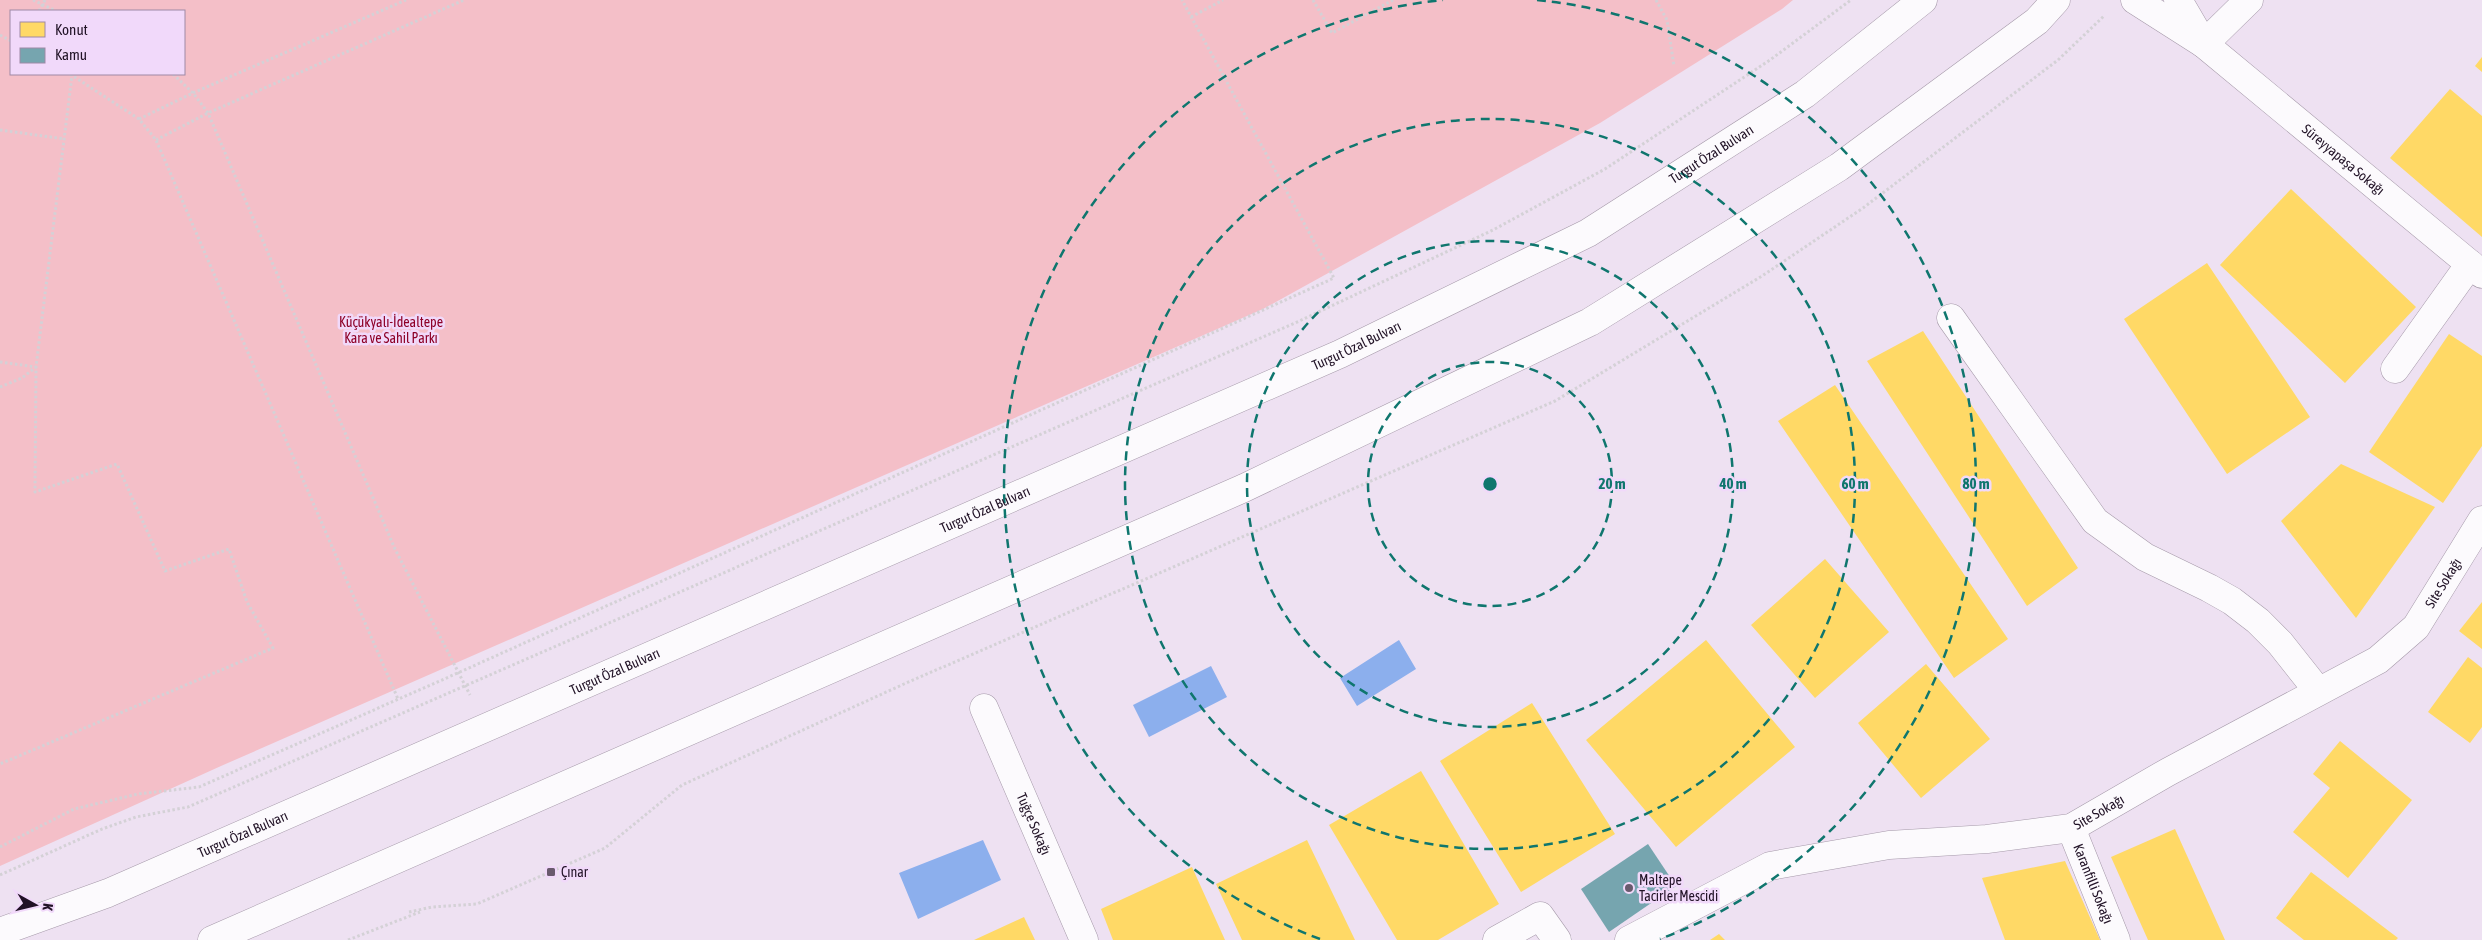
<svg xmlns="http://www.w3.org/2000/svg" width="2482" height="940" font-family="'Asap Condensed',sans-serif">
	<rect width="100%" height="100%" fill="#eee1f2"/>
	<path fill="#f4bfc8" fill-rule="evenodd" d="M 0,0 L 1793,0 L 1782,9 L 1600,123 L 1263,309 L 221,766 L 0,866 ZM 11,11 L 184,11 L 184,74 L 11,74 Z"/>
	<path fill="#8cafed" d="M 1399,640 L 1416,669 L 1357,706 L 1340,678 Z
		M 1211,666 L 1227,697 L 1149,737 L 1133,705 Z
		M 983,840 L 1001,880 L 918,919 L 899,873 Z"/>
	<path fill="#ffd966" d="M 2482,57 L 2482,72 L 2475,66 Z
		M 2450,89 L 2482,116 L 2482,237 L 2390,158 Z
		M 2291,189 L 2416,307 L 2345,383 L 2220,265 Z
		M 2207,263 L 2310,417 L 2227,474 L 2124,319 Z
		M 1923,331 L 2078,568 L 2027,606 L 1867,361 Z
		M 2449,334 L 2482,356 L 2482,446 L 2443,503 L 2369,452 Z
		M 1835,385 L 2008,639 L 1954,678 L 1778,421 Z
		M 2341,464 L 2435,507 L 2356,618 L 2281,521 Z
		M 1825,559 L 1889,632 L 1815,698 L 1751,625 Z
		M 2482,602 L 2482,649 L 2459,631 Z
		M 1706,640 L 1795,747 L 1676,847 L 1586,740 Z
		M 2468,657 L 2482,668 L 2482,727 L 2470,743 L 2428,712 Z
		M 1926,664 L 1990,739 L 1921,798 L 1858,723 Z
		M 1532,703 L 1615,834 L 1521,892 L 1440,761 Z
		M 2340,741 L 2412,800 L 2348,878 L 2293,832 L 2330,788 L 2313,774 Z
		M 1421,771 L 1499,904 L 1438,940 L 1397,940 L 1329,825 Z
		M 2175,829 L 2225,940 L 2148,940 L 2111,857 Z
		M 1307,840 L 1355,940 L 1242,940 L 1216,884 Z
		M 2065,861 L 2100,940 L 2005,940 L 1982,878 Z
		M 1192,867 L 1225,940 L 1113,940 L 1101,909 Z
		M 2311,872 L 2398,938 L 2396,940 L 2304,940 L 2276,918 Z
		M 1024,917 L 1035,940 L 974,940 Z
		M 1719,934 L 1725,940 L 1710,940 Z"/>
	<path fill="#76a5af" d="M 1648,844 L 1676,886 L 1609,932 L 1581,889 Z"/>
	<g fill="none" stroke-linecap="round" stroke-linejoin="round">
		<defs>
			<g id="minor">
				<path id="s1" d="M 2249,0 L 2204,44 L 2482,274"/>
				<path d="M 1951,318 L 2095,521 L 2145,557 L 2209,588 L 2232,601 L 2258,621 L 2280,643 L 2318,691"/>
				<path d="M 2395,369 L 2470,264"/>
				<path id="s2" d="M 984,708 L 1084,940"/>
				<path id="s3" d="M 2071,828 L 2116,940"/>
				<path d="M 1497,940 L 1540,916 L 1557,940"/>
				<path id="s4" d="M 1629,940 L 1770,866 L 1889,845 L 1987,839 L 2071,828 L 2168,772 L 2378,660 L 2416,627 L 2482,520"/>
			</g>
			<g id="highway">
				<path d="M 2135,0 L 2204,44"/>
				<path d="M 2178,0 L 2202,41"/>
				<path id="s5" d="M 0,932 L 108,893 L 1340,354 L 1588,233 L 1805,94 L 1923,0"/>
				<path d="M 212,940 L 1244,488 L 1590,322 L 1839,167 L 2037,21 L 2056,0"/>
			</g>
		</defs>
		<use href="#minor" stroke="#a599a9" stroke-width="29"/>
		<use href="#highway" stroke="#a599a9" stroke-width="29"/>
		<path stroke="#d4d1d6" stroke-width="3" stroke-dasharray="2.5 2.5" stroke-linecap="butt" d="M 33,0 L 56,11
			M 1313,0 L 1332,33 L 1393,0
			M 1656,0 L 1667,20 L 1674,66
			M 39,11 L 45,0
			M 1191,17 L 1223,0
			M 0,35 L 11,41
			M 70,74 L 139,119 L 156,140 L 398,699
			M 173,74 L 193,93 L 208,113 L 395,549 L 470,695
			M 139,119 L 193,93 L 406,0
			M 0,130 L 65,139
			M 156,140 L 208,113 L 464,0
			M 0,362 L 36,367 L 35,492 L 117,464 L 165,571 L 229,549 L 247,602 L 273,648 L 0,764
			M 0,387 L 22,378 L 36,367 L 72,75
			M 0,847 L 74,809 L 138,794 L 199,787 L 460,672 L 1334,278 L 1182,0
			M 0,875 L 102,829 L 136,817 L 188,807 L 1295,323 L 1493,230 L 1605,169 L 1770,60 L 1851,0
			M 409,912 L 432,907 L 477,904 L 605,848 L 682,785 L 904,684 L 1555,401 L 1762,276 L 1863,208 L 2058,60 L 2104,16
			M 348,940 L 420,912"/>
		<use href="#minor" stroke="#fcfafd" stroke-width="28"/>
		<use href="#highway" stroke="#fcfafd" stroke-width="28"/>
	</g>
	<g fill="none" stroke="#0f766e" stroke-width="2.5" stroke-dasharray="9 6">
		<circle cx="1490" cy="484" r="122"/>
		<circle cx="1490" cy="484" r="243"/>
		<circle cx="1490" cy="484" r="365"/>
		<path d="M1320 939A486 486 0 0 1 1443 0M1537 0A486 486 0 0 1 1660 939"/>
	</g>
	<g fill="#695a6d" stroke="#f1d9fa" stroke-width="2">
		<rect x="546" y="867" width="10" height="10" rx="2.5"/>
		<circle cx="1629" cy="888" r="5"/>
	</g>
	<g text-anchor="middle" dominant-baseline="central" stroke-width="5" stroke-linejoin="round" paint-order="stroke">
		<g font-size="14" fill="#211226" stroke="#f1d9fa">
			<text stroke="none"><textPath href="#s5" startOffset="1882">Turgut Özal Bulvarı</textPath></text>
			<text stroke="none"><textPath href="#s1" startOffset="244">Süreyyapaşa Sokağı</textPath></text>
			<text stroke="none"><textPath href="#s5" startOffset="1478">Turgut Özal Bulvarı</textPath></text>
			<text stroke="none"><textPath href="#s5" startOffset="1072">Turgut Özal Bulvarı</textPath></text>
			<text stroke="none"><textPath href="#s4" startOffset="915">Site Sokağı</textPath></text>
			<text stroke="none"><textPath href="#s5" startOffset="668">Turgut Özal Bulvarı</textPath></text>
			<text stroke="none"><textPath href="#s4" startOffset="495">Site Sokağı</textPath></text>
			<text stroke="none"><textPath href="#s2" startOffset="126">Tuğçe Sokağı</textPath></text>
			<text stroke="none"><textPath href="#s5" startOffset="262">Turgut Özal Bulvarı</textPath></text>
			<text stroke="none"><textPath href="#s3" startOffset="60">Karanfilli Sokağı</textPath></text>
		</g>
		<g font-size="14" fill="#8d0027" stroke="#f1d9fa">
			<text x="391" y="322">Küçükyalı-İdealtepe<tspan x="391" dy="16">Kara ve Sahil Parkı</tspan></text>
		</g>
		<g font-size="14" fill="#211226" stroke="#f1d9fa" text-anchor="start">
			<text x="561" y="872">Çınar</text>
			<text x="1639" y="880">Maltepe<tspan x="1639" dy="16">Tacirler Mescidi</tspan></text>
		</g>
	</g>
	<circle cx="1490" cy="484" r="8" fill="#0f766e" stroke="#f1d9fa" stroke-width="2.5"/>
	<g font-size="15" text-anchor="middle" font-weight="bold" fill="#0f766e" stroke="#f1d9fa" stroke-width="5" stroke-linejoin="round" paint-order="stroke">
		<text x="1612" y="489">20 m</text>
		<text x="1733" y="489">40 m</text>
		<text x="1855" y="489">60 m</text>
		<text x="1976" y="489">80 m</text>
	</g>
	<rect x="10" y="10" width="175" height="65" fill="#f1d9fa" stroke="#9e89a5"/>
	<rect x="20" y="22" width="25" height="15" fill="#ffd966" stroke="#9e89a5"/>
	<text x="55" y="35" font-size="15" fill="#211226">Konut</text>
	<rect x="20" y="48" width="25" height="15" fill="#76a5af" stroke="#9e89a5"/>
	<text x="55" y="60" font-size="15" fill="#211226">Kamu</text>
	<g transform="translate(35 905) rotate(98)" stroke="#f1d9fa" stroke-width="4" paint-order="stroke">
	<path d="M0-4L9 19L0 12L-9 19Z" fill="#211226"/>
	<text y="-8" font-size="14" font-weight="bold" text-anchor="middle" fill="#211226">K</text>
	</g>
</svg>
